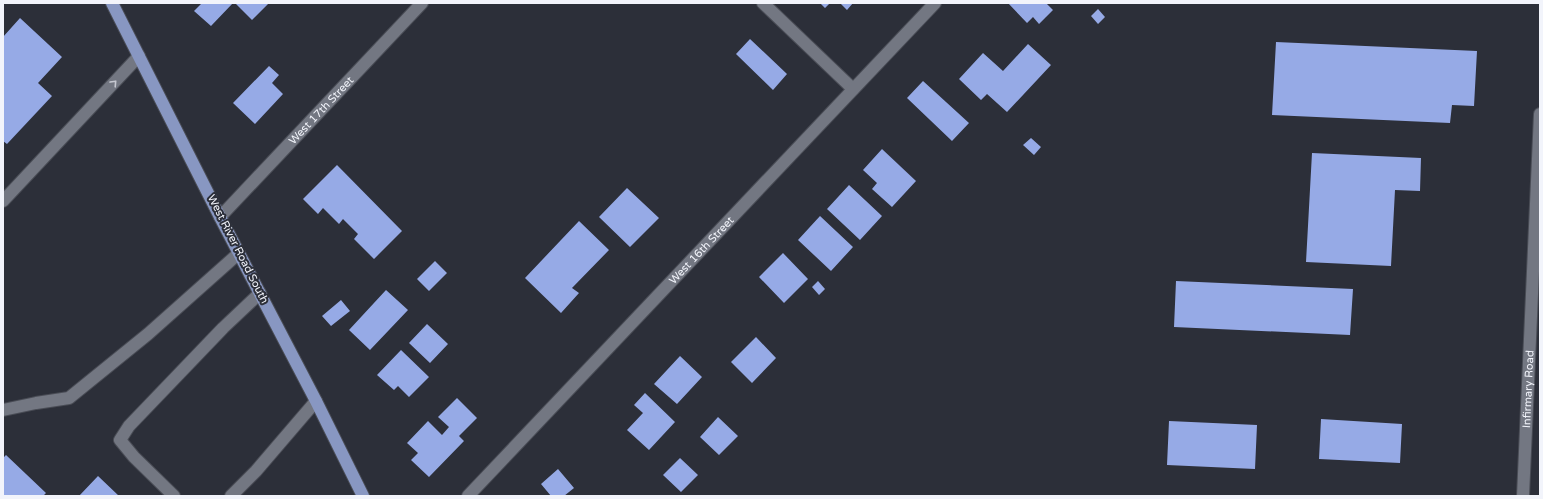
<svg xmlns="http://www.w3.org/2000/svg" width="1543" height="499" font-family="'Varela Round',sans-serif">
	<rect width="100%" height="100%" fill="#2c2f39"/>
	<path fill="#96aae6" d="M 202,3 L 233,3 L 211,26 L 194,11 Z
		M 235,3 L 269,3 L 252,20 Z
		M 820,3 L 830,3 L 825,8 Z
		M 840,3 L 853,3 L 847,10 Z
		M 1008,3 L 1046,3 L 1053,10 L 1039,24 L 1033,17 L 1027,23 Z
		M 1098,9 L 1105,17 L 1098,24 L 1091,16 Z
		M 20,18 L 62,57 L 38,83 L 52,96 L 7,144 L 3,141 L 3,37 Z
		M 750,39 L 787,74 L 773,90 L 736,54 Z
		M 1276,42 L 1477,51 L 1474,106 L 1452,105 L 1450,123 L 1272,115 Z
		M 1028,44 L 1051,65 L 1007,112 L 987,94 L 981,100 L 959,79 L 983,53 L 1003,71 Z
		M 269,66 L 279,75 L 272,83 L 283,94 L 255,124 L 233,103 Z
		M 923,81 L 969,123 L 952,141 L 907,98 Z
		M 1031,138 L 1041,147 L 1034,155 L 1023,145 Z
		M 882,149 L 916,181 L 892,207 L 872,189 L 877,183 L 863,170 Z
		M 1312,153 L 1421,158 L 1420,191 L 1395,190 L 1391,266 L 1306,262 Z
		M 337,165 L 402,231 L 374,259 L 354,239 L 358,234 L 343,219 L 339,224 L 323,208 L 318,214 L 303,199 Z
		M 849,185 L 882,216 L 860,240 L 827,209 Z
		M 627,188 L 659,218 L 630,247 L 599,217 Z
		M 820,216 L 853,247 L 831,271 L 798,240 Z
		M 579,221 L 609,250 L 572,288 L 579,293 L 561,313 L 525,278 Z
		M 783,253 L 808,279 L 784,303 L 759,277 Z
		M 435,261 L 447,273 L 429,291 L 417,279 Z
		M 818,281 L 825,289 L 819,295 L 812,287 Z
		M 1176,281 L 1353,289 L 1350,335 L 1174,327 Z
		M 386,290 L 408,310 L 370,350 L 349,330 Z
		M 341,300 L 350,311 L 331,326 L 322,316 Z
		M 427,324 L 448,344 L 430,363 L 409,343 Z
		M 756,337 L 776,358 L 752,383 L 731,362 Z
		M 401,350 L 429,377 L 409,397 L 398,386 L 394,390 L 377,375 Z
		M 680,356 L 702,377 L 677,404 L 654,384 Z
		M 645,393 L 675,422 L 649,450 L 627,430 L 643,413 L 634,405 Z
		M 457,398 L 477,418 L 459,436 L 464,441 L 429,477 L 411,460 L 418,453 L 407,443 L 428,421 L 442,435 L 449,427 L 438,417 Z
		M 718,417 L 738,436 L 719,455 L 700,437 Z
		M 1321,419 L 1402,424 L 1400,463 L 1319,459 Z
		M 1169,421 L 1257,425 L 1255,469 L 1167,465 Z
		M 6,455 L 46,493 L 43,496 L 3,496 L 3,458 Z
		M 680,458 L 698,475 L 681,492 L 663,475 Z
		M 558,469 L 574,488 L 564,496 L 551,496 L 541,484 Z
		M 98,476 L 119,496 L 79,496 Z"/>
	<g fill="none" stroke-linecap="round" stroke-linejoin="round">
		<defs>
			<g id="minor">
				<path d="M 763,3 L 853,89"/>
				<path d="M 3,201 L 139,56"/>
				<path id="s1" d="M 220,217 L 422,3"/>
				<path d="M 3,410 L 36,403 L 69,398 L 148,334 L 239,253"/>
				<path d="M 174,496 L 134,457 L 120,440 L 129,426 L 223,328 L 260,293"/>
				<path d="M 231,496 L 256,471 L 316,401"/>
				<path id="s2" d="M 468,496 L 935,3"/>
				<path id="s3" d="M 1523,496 L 1540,114"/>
			</g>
			<path id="major" d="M 112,3 L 220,217 L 316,401 L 363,496"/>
		</defs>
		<use href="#minor" stroke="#494c55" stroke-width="14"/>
		<use href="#major" stroke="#494c55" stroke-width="14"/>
		<use href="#minor" stroke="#737782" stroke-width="12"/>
		<use href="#major" stroke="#8897c2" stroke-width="12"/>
	</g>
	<defs><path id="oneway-chevron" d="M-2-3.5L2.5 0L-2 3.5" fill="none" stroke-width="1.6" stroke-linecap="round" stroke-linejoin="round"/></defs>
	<use stroke="#c6c8d1" href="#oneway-chevron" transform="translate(114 83) rotate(-47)"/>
	<g text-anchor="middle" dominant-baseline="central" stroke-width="4" stroke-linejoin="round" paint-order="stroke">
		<g font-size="11" fill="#f2f4fb" stroke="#2c2f39">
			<text stroke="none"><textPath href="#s1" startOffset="147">West 17th Street</textPath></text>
			<text transform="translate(238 249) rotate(63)">West River Road South</text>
			<text stroke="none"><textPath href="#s2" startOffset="339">West 16th Street</textPath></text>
			<text stroke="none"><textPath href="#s3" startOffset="107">Infirmary Road</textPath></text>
		</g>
	</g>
	<rect width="1543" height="499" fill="none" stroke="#f2f4fb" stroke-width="8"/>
</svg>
